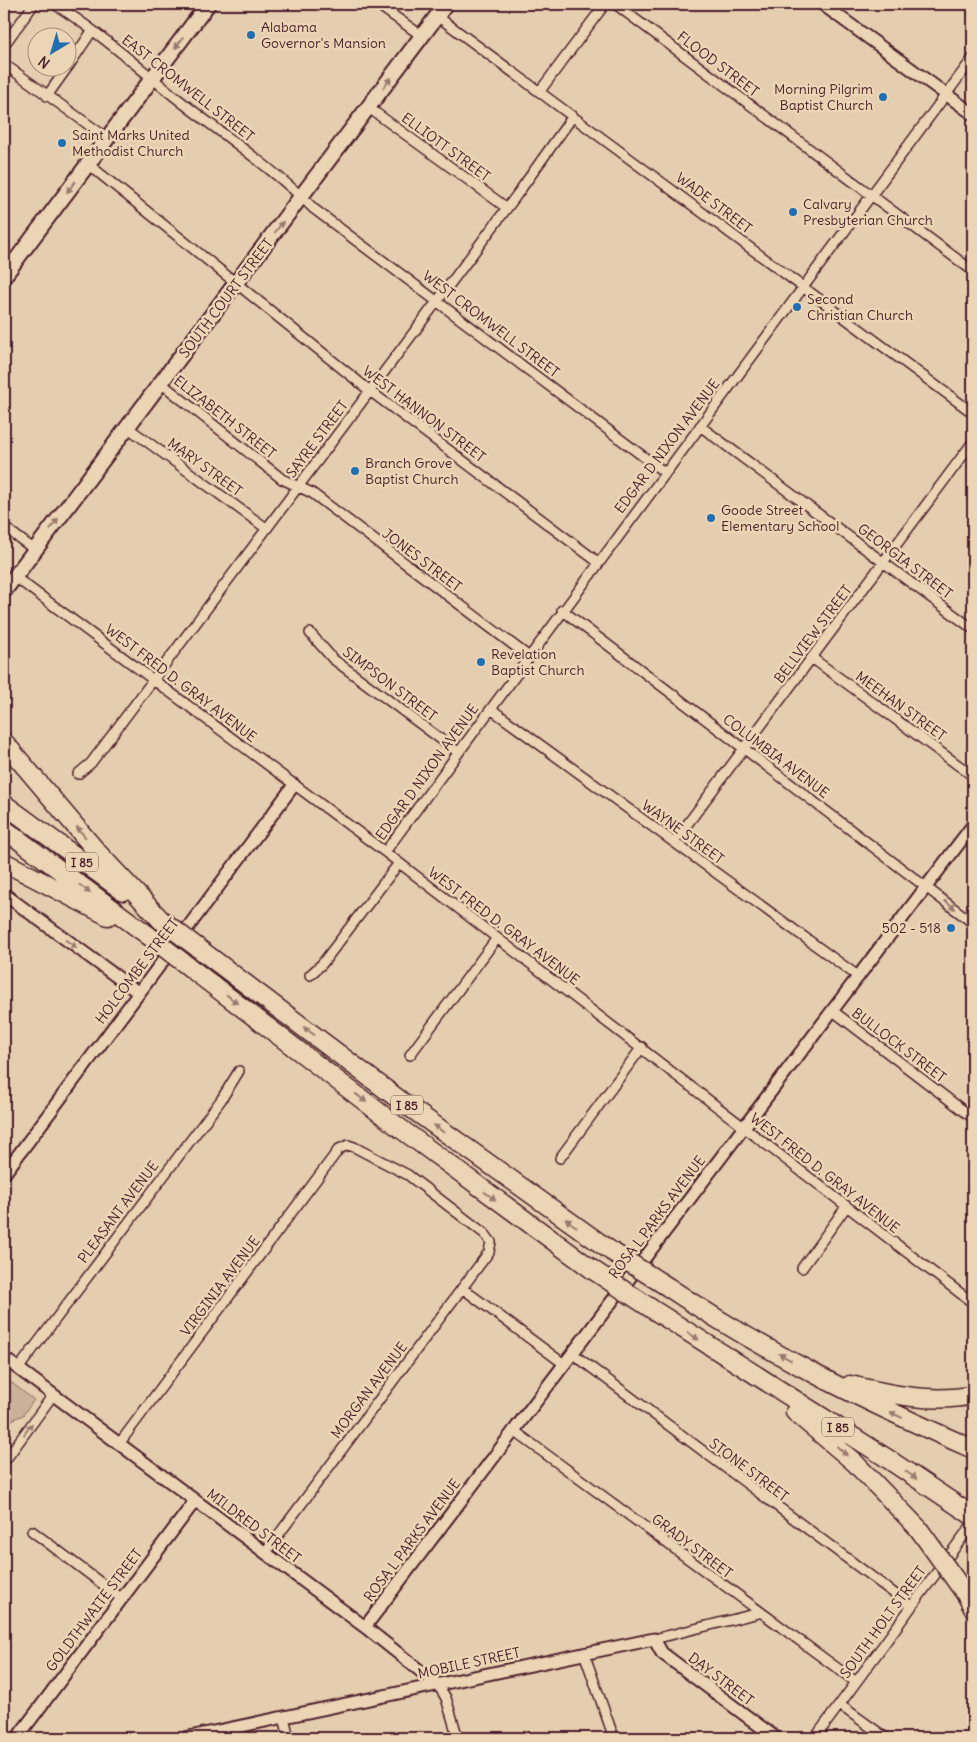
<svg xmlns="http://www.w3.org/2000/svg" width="977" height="1742" font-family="Delius,sans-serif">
	<rect width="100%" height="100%" fill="#e5ceaf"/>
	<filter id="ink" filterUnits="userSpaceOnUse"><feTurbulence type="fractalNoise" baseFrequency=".02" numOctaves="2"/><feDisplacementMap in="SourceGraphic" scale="10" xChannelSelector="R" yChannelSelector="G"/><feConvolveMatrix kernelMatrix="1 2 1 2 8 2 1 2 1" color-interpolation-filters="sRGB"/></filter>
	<g filter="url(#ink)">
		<path fill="#cbb199" stroke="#8a6862" d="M 4,1377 L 34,1400 L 23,1415 L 7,1422 L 11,1432 L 4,1435 Z"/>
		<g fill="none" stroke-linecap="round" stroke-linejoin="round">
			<defs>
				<path id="minor" d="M 54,4 C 95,29 132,62 169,92 C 217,131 270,165 314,209 L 664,472
					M 377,4 L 422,36
					M 615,4 L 973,271
					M 437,16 L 973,413
					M 4,45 L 34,4
					M 4,64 L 107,138
					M 68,67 L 92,31
					M 540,91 L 605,4
					M 47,96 L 67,68
					M 369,108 L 507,208
					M 88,164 L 370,391 L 598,562
					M 161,383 L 282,479 L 312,493 L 528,656
					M 700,426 L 973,629
					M 127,427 L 266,528
					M 4,527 L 35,550
					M 15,577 L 385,852 L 973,1303
					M 562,610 L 973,923
					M 310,633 L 333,659 L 458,752
					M 812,658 L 973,776
					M 491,709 L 859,977
					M 78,774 L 91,763 L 516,196 L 573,116
					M 674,842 L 973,442
					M 385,852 L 973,58
					M 310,975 L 322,964 L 399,863
					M 833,1011 L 973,1118
					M 410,1055 L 497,938
					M 560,1158 L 642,1047
					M 802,1268 L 846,1207
					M 462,1288 L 564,1364
					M 573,1354 L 911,1606
					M 18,1369 L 221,1100 L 239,1071
					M 513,1430 L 856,1682
					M 119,1444 L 339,1149 L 348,1145 L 354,1147 L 408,1175 L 485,1234 L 491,1242 L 489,1252 L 265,1553
					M 4,1462 L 53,1395
					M 32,1531 L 121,1598
					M 654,1639 L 759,1613
					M 584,1653 L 614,1738
					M 438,1685 L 446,1698 L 458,1738
					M 840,1705 L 886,1738
					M 284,1717 L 289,1738
					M 815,1738 L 973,1523"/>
				<path id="tertiary" d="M 822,4 L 973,114
					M 4,894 L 139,993
					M 4,1174 L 294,785
					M 4,1358 L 365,1627 L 438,1685
					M 365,1627 L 973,825
					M 17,1738 L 195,1501
					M 185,1738 L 654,1639 L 662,1653 L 776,1738"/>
				<path id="secondary" d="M 4,276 L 208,4
					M 4,591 L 446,4"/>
				<path id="motorway" d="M 4,742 L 99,854 L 161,920
					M 4,804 L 123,891
					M 4,829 L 149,936
					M 4,862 L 108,916
					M 206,954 L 401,1101 L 611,1251
					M 193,970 L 397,1126 L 593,1270
					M 668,1287 C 764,1352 868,1403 973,1449
					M 652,1309 L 885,1457 L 973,1516
					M 850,1385 C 890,1394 932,1404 973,1395
					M 795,1412 L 853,1461 L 918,1528
					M 967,1596 L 973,1608"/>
			</defs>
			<use href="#minor" stroke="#4a1f2b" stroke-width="12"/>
			<use href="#tertiary" stroke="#4a1f2b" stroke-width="15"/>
			<use href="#secondary" stroke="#4a1f2b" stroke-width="18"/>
			<use href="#motorway" stroke="#4a1f2b" stroke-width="21"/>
			<use href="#minor" stroke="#ebd5b4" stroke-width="9"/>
			<use href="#tertiary" stroke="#ebd5b4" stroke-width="11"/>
			<use href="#secondary" stroke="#ebd5b4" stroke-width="14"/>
			<use href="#motorway" stroke="#ebd5b4" stroke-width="18"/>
			<defs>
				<path id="motorway-bridge" d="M 161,920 L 206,954
					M 149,936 L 193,970
					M 611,1251 L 668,1287
					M 593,1270 L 652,1309
					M 918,1528 L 967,1596"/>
			</defs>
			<use href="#motorway-bridge" stroke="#4a1f2b" stroke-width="21" stroke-linecap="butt"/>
			<use href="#motorway-bridge" stroke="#ebd5b4" stroke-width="18"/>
		</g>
		<defs><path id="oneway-solid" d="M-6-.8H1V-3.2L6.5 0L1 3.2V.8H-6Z" transform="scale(1.25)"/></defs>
		<g fill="#9a7a70">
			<use href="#oneway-solid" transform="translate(179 43) rotate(127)"/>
			<use href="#oneway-solid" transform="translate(387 83) rotate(-53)"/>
			<use href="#oneway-solid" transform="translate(71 187) rotate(127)"/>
			<use href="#oneway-solid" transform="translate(279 227) rotate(-53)"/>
			<use href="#oneway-solid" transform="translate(54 524) rotate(-53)"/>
			<use href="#oneway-solid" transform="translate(81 832) rotate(-130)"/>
			<use href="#oneway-solid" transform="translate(85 889) rotate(37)"/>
			<use href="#oneway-solid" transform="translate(950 905) rotate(38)"/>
			<use href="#oneway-solid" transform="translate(71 944) rotate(37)"/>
			<use href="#oneway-solid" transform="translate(232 999) rotate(38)"/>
			<use href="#oneway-solid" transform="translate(309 1031) rotate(-143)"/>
			<use href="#oneway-solid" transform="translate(361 1098) rotate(38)"/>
			<use href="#oneway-solid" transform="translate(439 1129) rotate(-144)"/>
			<use href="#oneway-solid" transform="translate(490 1196) rotate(36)"/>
			<use href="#oneway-solid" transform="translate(571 1223) rotate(-145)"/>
			<use href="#oneway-solid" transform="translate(693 1336) rotate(33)"/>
			<use href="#oneway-solid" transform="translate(785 1357) rotate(-151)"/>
			<use href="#oneway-solid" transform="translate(896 1415) rotate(-155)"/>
			<use href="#oneway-solid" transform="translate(28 1429) rotate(-54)"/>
			<use href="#oneway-solid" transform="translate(842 1451) rotate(42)"/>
			<use href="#oneway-solid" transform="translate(911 1475) rotate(35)"/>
		</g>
	</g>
	<g fill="#1f6fb2" stroke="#ebd5b4" stroke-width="2">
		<circle cx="251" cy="35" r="5"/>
		<circle cx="883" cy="97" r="5"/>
		<circle cx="62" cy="143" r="5"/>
		<circle cx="793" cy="212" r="5"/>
		<circle cx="797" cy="307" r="5"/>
		<circle cx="355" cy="471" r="5"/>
		<circle cx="711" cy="518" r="5"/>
		<circle cx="481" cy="662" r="5"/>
		<circle cx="951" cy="928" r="5"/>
	</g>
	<g text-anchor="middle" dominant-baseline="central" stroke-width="5" stroke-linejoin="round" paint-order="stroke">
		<g fill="#ebd5b4" stroke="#7a5654" stroke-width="1">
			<rect x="66" y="852.5" width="32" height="19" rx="4"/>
			<rect x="391" y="1095.5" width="32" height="19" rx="4"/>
			<rect x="822" y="1417.5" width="32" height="19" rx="4"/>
		</g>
		<g font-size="12" font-weight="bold" fill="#4a1f2b">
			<text x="82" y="862">I 85</text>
			<text x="407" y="1105">I 85</text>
			<text x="838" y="1427">I 85</text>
		</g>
		<g font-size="14" fill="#4a1f2b" stroke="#ebd5b4" text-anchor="start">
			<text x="261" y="27">Alabama<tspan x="261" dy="16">Governor's Mansion</tspan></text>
			<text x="873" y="89" text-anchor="end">Morning Pilgrim<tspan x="873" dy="16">Baptist Church</tspan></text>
			<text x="72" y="135">Saint Marks United<tspan x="72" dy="16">Methodist Church</tspan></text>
			<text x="803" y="204">Calvary<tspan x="803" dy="16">Presbyterian Church</tspan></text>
			<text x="807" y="299">Second<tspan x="807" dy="16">Christian Church</tspan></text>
			<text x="365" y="463">Branch Grove<tspan x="365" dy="16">Baptist Church</tspan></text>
			<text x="721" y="510">Goode Street<tspan x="721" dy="16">Elementary School</tspan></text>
			<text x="491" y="654">Revelation<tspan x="491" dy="16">Baptist Church</tspan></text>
			<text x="941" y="928" text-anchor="end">502 - 518</text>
		</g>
		<g font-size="14" fill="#4a1f2b" stroke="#ebd5b4">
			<text transform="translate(718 64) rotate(37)">FLOOD STREET</text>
			<text transform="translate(188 88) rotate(38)">EAST CROMWELL STREET</text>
			<text transform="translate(446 147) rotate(36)">ELLIOTT STREET</text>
			<text transform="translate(714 203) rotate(37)">WADE STREET</text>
			<text transform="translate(226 298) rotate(-53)">SOUTH COURT STREET</text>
			<text transform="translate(491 324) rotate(37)">WEST CROMWELL STREET</text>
			<text transform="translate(424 414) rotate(37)">WEST HANNON STREET</text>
			<text transform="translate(225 417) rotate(38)">ELIZABETH STREET</text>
			<text transform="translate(317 439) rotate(-53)">SAYRE STREET</text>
			<text transform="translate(667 446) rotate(-53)">EDGAR D NIXON AVENUE</text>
			<text transform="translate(205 467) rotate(36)">MARY STREET</text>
			<text transform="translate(422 560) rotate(37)">JONES STREET</text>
			<text transform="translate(905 561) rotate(37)">GEORGIA STREET</text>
			<text transform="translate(813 634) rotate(-53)">BELLVIEW STREET</text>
			<text transform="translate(181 683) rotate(37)">WEST FRED D. GRAY AVENUE</text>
			<text transform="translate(390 684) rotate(37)">SIMPSON STREET</text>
			<text transform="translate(901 706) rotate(36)">MEEHAN STREET</text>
			<text transform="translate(776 756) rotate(37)">COLUMBIA AVENUE</text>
			<text transform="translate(427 772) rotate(-54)">EDGAR D NIXON AVENUE</text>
			<text transform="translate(683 832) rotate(36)">WAYNE STREET</text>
			<text transform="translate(504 926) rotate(37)">WEST FRED D. GRAY AVENUE</text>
			<text transform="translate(137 971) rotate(-53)">HOLCOMBE STREET</text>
			<text transform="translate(899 1045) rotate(37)">BULLOCK STREET</text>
			<text transform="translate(825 1173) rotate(38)">WEST FRED D. GRAY AVENUE</text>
			<text transform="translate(118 1212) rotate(-53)">PLEASANT AVENUE</text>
			<text transform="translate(657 1217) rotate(-53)">ROSA L PARKS AVENUE</text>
			<text transform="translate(220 1286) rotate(-53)">VIRGINIA AVENUE</text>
			<text transform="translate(369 1390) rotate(-53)">MORGAN AVENUE</text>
			<text transform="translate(749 1470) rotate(37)">STONE STREET</text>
			<text transform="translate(254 1526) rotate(37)">MILDRED STREET</text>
			<text transform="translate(412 1540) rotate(-53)">ROSA L PARKS AVENUE</text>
			<text transform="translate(692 1546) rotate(37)">GRADY STREET</text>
			<text transform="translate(94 1610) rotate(-53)">GOLDTHWAITE STREET</text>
			<text transform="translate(883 1622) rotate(-54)">SOUTH HOLT STREET</text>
			<text transform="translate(469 1663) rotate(-12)">MOBILE STREET</text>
			<text transform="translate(721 1679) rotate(37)">DAY STREET</text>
		</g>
	</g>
	<rect width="977" height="1742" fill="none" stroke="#ebd5b4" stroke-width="20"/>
	<rect x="10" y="10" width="957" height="1722" fill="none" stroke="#4a1f2b" stroke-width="2" filter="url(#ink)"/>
	<g transform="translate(52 52) rotate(218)"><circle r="24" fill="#ebd5b4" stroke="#ab8c7d"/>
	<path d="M0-4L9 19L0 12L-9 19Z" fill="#1f6fb2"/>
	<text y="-8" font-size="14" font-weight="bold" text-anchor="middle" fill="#4a1f2b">N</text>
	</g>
</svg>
